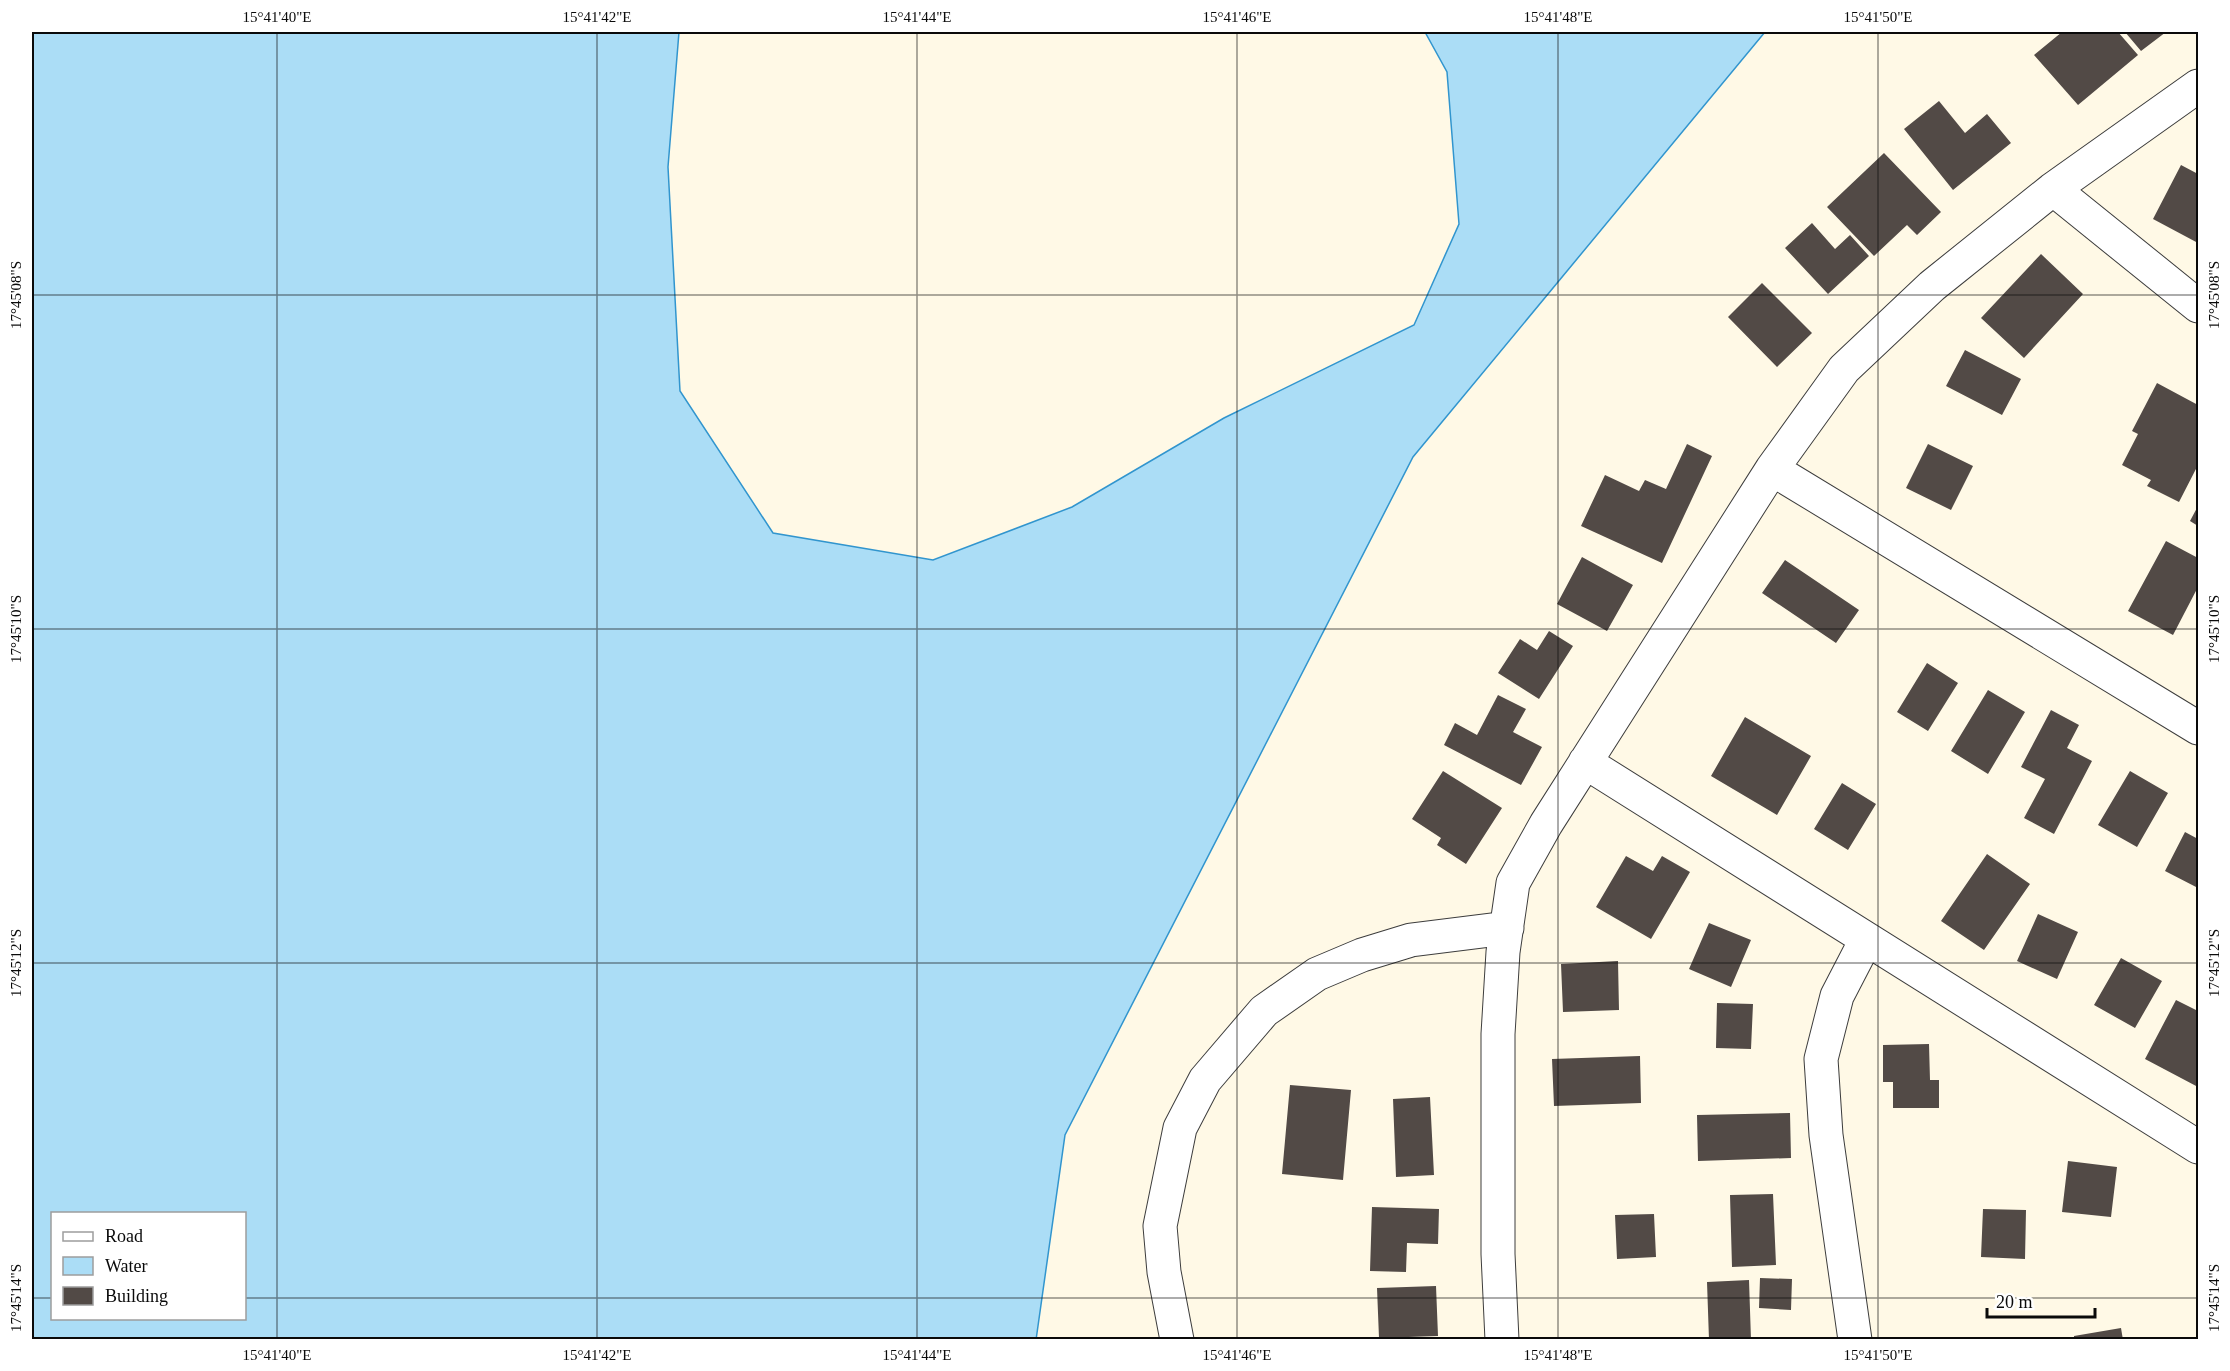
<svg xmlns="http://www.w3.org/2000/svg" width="2230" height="1371" font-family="'Times New Roman',serif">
	<rect width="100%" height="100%" fill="#fff9e6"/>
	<path fill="#abddf6" stroke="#3195ce" stroke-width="1.5" fill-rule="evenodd" d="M 32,32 L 679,32 L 668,167 L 680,391 L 773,533 L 933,560 L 1072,507 L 1224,418 L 1414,325 L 1459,224 L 1447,72 L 1425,32 L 1765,32 L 1413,457 L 1065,1135 L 1036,1340 L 32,1339 ZM 52,1214 L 244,1214 L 244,1318 L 52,1318 Z"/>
	<path fill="#524a46" d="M 2062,32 L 2118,32 L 2138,55 L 2078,105 L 2034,55 Z
		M 2125,32 L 2166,32 L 2141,51 Z
		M 1939,101 L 1965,133 L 1987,114 L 2011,143 L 1953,190 L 1904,129 Z
		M 1884,153 L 1941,212 L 1917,235 L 1907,225 L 1874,256 L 1827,207 Z
		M 2181,165 L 2198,174 L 2198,243 L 2153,219 Z
		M 1812,223 L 1835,249 L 1850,235 L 1869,256 L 1828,294 L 1785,248 Z
		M 2041,254 L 2083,294 L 2024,358 L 1981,318 Z
		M 1762,283 L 1812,333 L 1777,367 L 1728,317 Z
		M 1965,350 L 2021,379 L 2002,415 L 1946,386 Z
		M 2157,383 L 2198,405 L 2198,465 L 2179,502 L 2147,486 L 2151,480 L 2122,465 L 2138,434 L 2132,431 Z
		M 1687,444 L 1712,456 L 1662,563 L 1581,526 L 1605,475 L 1639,491 L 1645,480 L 1666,489 Z
		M 1928,444 L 1973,466 L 1951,510 L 1906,488 Z
		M 2198,506 L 2198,526 L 2190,521 Z
		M 2166,541 L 2198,558 L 2198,587 L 2173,635 L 2128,611 Z
		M 1582,557 L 1633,585 L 1607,631 L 1557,604 Z
		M 1785,560 L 1859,610 L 1836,643 L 1762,593 Z
		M 1549,631 L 1573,646 L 1539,699 L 1498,673 L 1520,639 L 1537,650 Z
		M 1927,663 L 1958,683 L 1928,731 L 1897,712 Z
		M 1988,690 L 2025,712 L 1988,774 L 1951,751 Z
		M 1498,695 L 1526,709 L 1513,732 L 1542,747 L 1521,785 L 1444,745 L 1455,723 L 1477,735 Z
		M 2051,710 L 2079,725 L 2067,748 L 2092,761 L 2054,834 L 2024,818 L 2045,779 L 2021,767 Z
		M 1745,717 L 1811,756 L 1777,815 L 1711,776 Z
		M 1443,771 L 1502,808 L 1466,864 L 1437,845 L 1441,838 L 1412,819 Z
		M 2130,771 L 2168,793 L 2137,847 L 2098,825 Z
		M 1842,783 L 1876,804 L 1848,850 L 1814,829 Z
		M 2185,832 L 2198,839 L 2198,888 L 2165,871 Z
		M 1987,854 L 2030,884 L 1984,950 L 1941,921 Z
		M 1626,856 L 1653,871 L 1662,856 L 1690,872 L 1651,939 L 1596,907 Z
		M 2038,914 L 2078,932 L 2057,979 L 2017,961 Z
		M 1709,923 L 1751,940 L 1731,987 L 1689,969 Z
		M 2121,958 L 2162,981 L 2135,1028 L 2094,1005 Z
		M 1618,961 L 1619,1010 L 1563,1012 L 1561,964 Z
		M 2176,1000 L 2198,1011 L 2198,1087 L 2145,1059 Z
		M 1717,1003 L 1753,1004 L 1751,1049 L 1716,1048 Z
		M 1929,1044 L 1930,1080 L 1939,1080 L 1939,1108 L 1893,1108 L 1893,1082 L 1883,1082 L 1883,1045 Z
		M 1640,1056 L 1641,1103 L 1554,1106 L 1552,1059 Z
		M 1290,1085 L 1351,1090 L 1343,1180 L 1282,1174 Z
		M 1430,1097 L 1434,1175 L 1396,1177 L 1393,1099 Z
		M 1790,1113 L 1791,1158 L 1698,1161 L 1697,1115 Z
		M 2068,1161 L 2117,1167 L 2111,1217 L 2062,1212 Z
		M 1773,1194 L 1776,1265 L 1732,1267 L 1730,1195 Z
		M 1372,1207 L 1439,1209 L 1438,1244 L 1407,1243 L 1406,1272 L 1370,1271 Z
		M 1983,1209 L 2026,1210 L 2025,1259 L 1981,1257 Z
		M 1654,1214 L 1656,1257 L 1617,1259 L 1615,1215 Z
		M 1760,1278 L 1792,1279 L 1791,1310 L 1759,1308 Z
		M 1749,1280 L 1751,1340 L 1709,1340 L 1707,1282 Z
		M 1436,1286 L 1438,1336 L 1379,1338 L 1377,1288 Z
		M 2121,1328 L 2123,1340 L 2074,1340 L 2074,1336 Z"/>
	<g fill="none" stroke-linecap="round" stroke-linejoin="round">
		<defs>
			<path id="minor" d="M 2053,189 L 2198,306
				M 1772,469 L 2198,728
				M 1585,762 L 2198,1147
				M 1177,1340 L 1164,1272 L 1160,1226 L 1180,1128 L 1205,1080 L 1264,1011 L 1317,974 L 1362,955 L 1411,940 L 1507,928
				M 1502,1340 L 1498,1254 L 1498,1034 L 1503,952 L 1513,883 L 1546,824 L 1772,469 L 1844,369 L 1932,286 L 2053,189 L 2198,86
				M 1855,1340 L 1826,1135 L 1821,1059 L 1837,996 L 1866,940"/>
		</defs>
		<use href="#minor" stroke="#3d3d3d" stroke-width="35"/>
		<use href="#minor" stroke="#fff" stroke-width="33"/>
	</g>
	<path fill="none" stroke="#0a0a0a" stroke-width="1.5" stroke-opacity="0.45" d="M 277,32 L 277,1340M 597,32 L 597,1340M 917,32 L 917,1340M 1237,32 L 1237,1340M 1558,32 L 1558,1340M 1878,32 L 1878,1340M 2198,32 L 2198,1340M 32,295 L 2198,295M 32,629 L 2198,629M 32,963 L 2198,963M 32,1298 L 52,1298M 244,1298 L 2198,1298"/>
	<rect width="2230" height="1371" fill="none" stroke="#ffffff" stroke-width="66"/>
	<rect x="51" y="1212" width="195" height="108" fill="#ffffff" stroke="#9d9d9d" stroke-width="1.5"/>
	<rect x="63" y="1232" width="30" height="9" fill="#ffffff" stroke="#9d9d9d" stroke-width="1.5"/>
	<text x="105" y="1242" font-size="18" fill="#0a0a0a">Road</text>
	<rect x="63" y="1257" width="30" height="18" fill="#abddf6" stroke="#9d9d9d" stroke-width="1.5"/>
	<text x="105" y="1272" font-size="18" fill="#0a0a0a">Water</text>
	<rect x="63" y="1287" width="30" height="18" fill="#524a46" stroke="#9d9d9d" stroke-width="1.5"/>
	<text x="105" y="1302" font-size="18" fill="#0a0a0a">Building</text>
	<path d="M1987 1308v9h108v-9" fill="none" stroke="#0a0a0a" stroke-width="3"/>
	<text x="1996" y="1308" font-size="18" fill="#0a0a0a" stroke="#ffffff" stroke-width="4.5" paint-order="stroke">20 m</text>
	<rect x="33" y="33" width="2164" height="1305" fill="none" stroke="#0a0a0a" stroke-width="2"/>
	<g font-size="15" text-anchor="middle" fill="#0a0a0a">
		<text x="277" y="22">15°41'40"E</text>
		<text x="597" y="22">15°41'42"E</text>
		<text x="917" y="22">15°41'44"E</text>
		<text x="1237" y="22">15°41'46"E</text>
		<text x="1558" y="22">15°41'48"E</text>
		<text x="1878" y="22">15°41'50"E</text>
		<text transform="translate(16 295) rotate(-90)" y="5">17°45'08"S</text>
		<text transform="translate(2214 295) rotate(-90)" y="5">17°45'08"S</text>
		<text transform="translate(16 629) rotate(-90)" y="5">17°45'10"S</text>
		<text transform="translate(2214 629) rotate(-90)" y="5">17°45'10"S</text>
		<text transform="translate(16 963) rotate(-90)" y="5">17°45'12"S</text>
		<text transform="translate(2214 963) rotate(-90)" y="5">17°45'12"S</text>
		<text transform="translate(16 1298) rotate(-90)" y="5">17°45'14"S</text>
		<text transform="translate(2214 1298) rotate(-90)" y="5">17°45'14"S</text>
		<text x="277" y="1360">15°41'40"E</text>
		<text x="597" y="1360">15°41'42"E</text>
		<text x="917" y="1360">15°41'44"E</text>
		<text x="1237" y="1360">15°41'46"E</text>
		<text x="1558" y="1360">15°41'48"E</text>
		<text x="1878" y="1360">15°41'50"E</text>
	</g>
</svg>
